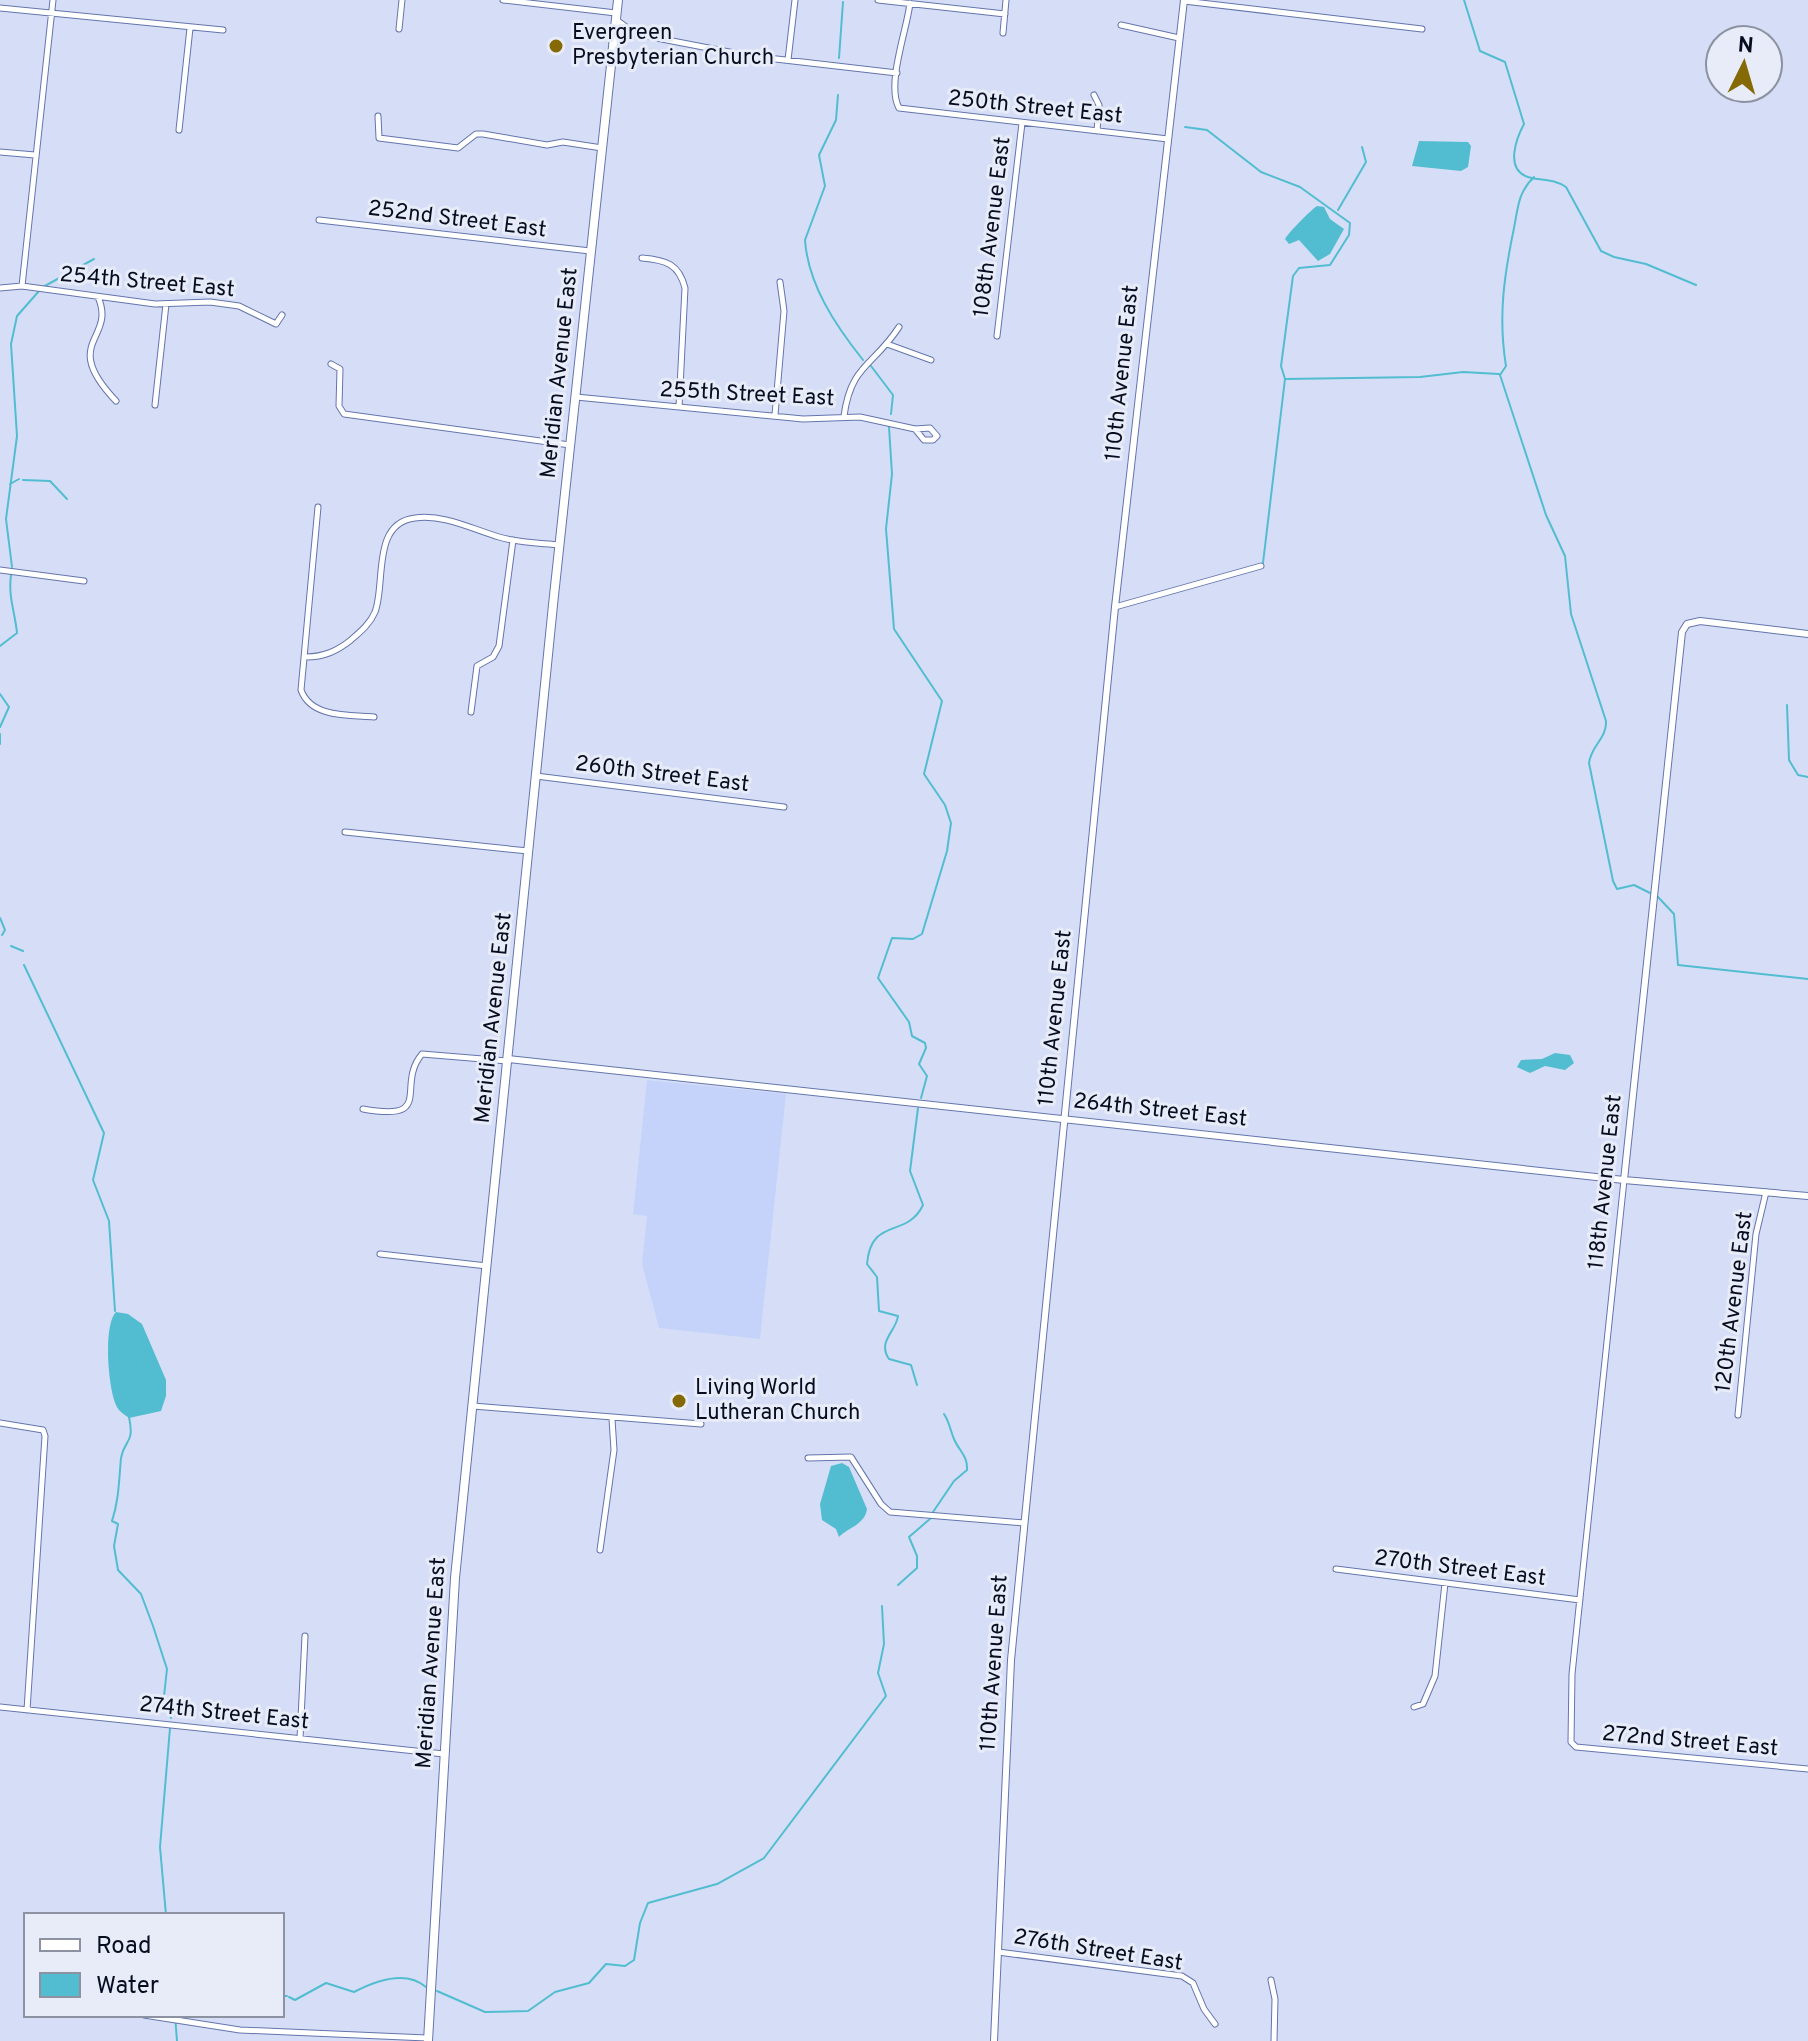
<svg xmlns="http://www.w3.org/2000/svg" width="1808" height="2041" font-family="Overpass,sans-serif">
	<rect width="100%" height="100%" fill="#d6def7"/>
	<path fill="#c5d3fb" d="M 647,1080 L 786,1094 L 760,1339 L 659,1328 L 642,1264 L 647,1216 L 633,1214 Z"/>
	<path fill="#52bdd0" d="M 1419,141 L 1468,142 L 1471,146 L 1468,167 L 1461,171 L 1412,166 Z
		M 1317,206 L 1324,207 L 1330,219 L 1344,229 L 1330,254 L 1318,261 L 1299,240 L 1289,244 L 1285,239 C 1288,233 1313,208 1317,206 Z
		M 1555,1053 L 1570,1055 L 1574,1063 L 1565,1070 L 1545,1066 L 1530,1073 L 1517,1067 L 1521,1060 L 1542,1059 Z
		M 116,1312 L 128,1314 L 142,1324 L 166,1380 L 166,1396 L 161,1411 L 129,1418 C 124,1414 118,1411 116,1405 C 108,1388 103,1325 116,1312 Z
		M 842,1463 L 849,1467 L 867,1509 C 865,1525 847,1528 839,1537 L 836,1529 L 822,1520 L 820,1504 L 831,1466 Z"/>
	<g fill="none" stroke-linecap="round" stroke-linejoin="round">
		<path stroke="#52bdd0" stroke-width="2" d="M 1464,0 L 1480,51 L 1505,62 L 1524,124 C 1517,137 1504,169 1528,177 C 1541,181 1553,178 1566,187 L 1601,251 L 1614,257 L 1646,264 L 1696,285
			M 839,58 L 843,2
			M 838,95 L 836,120 L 819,155 L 825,186 L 805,240 C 808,285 836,326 863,360
			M 1185,127 L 1207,130 L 1261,172 L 1300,187 L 1350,223 L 1349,235 L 1330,265 L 1299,268 L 1293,276 L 1281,366 L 1285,379
			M 1534,177 C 1518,192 1518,208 1514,228 C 1504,276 1498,317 1506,366 L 1500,375 L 1546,515 L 1565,556 L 1571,614 L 1606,721 C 1607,738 1591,746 1589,763 L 1613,881 L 1617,889 L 1634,885 L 1650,893
			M 1338,210 L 1366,162 L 1362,147
			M 43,287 L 94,259
			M 871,366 L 893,395 L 891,414
			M 889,427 L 892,474 L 886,529 L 894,629 L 942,701 L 924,774 L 945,805 L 951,823 L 947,851 L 922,934 L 913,939 L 892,938 L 878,978 L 909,1022 L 912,1036 L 925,1043 L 926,1048 L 919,1064 L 927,1076 L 921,1098
			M 23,480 L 50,481 L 67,499
			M 10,484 L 19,479
			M 1263,563 L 1285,379 L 1420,377 L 1463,372 L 1499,374
			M 12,567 L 6,519 L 17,436 L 11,344 L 17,316 L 39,291
			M 0,646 L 17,633 C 15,612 8,597 11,575
			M 0,694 L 9,707 L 0,727
			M 1787,705 L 1789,760 L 1798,775 L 1808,777
			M 0,734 L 0,744
			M 1657,896 L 1674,914 L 1678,965 L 1808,979
			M 0,918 L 5,930 L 2,935
			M 11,946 L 23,951
			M 24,965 L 104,1133 L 93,1180 L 109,1221 L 115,1311
			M 917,1385 L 911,1365 L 889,1359 C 877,1341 896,1332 898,1316 L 879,1311 L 877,1277 L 867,1264 C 871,1216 907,1239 923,1205 L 910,1171 L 918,1108
			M 129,1417 C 135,1445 124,1439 121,1458 C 119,1479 119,1500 112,1521 L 118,1524 L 114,1546 L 118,1570 L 141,1594 L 153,1626 L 167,1669 L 164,1696 L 171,1718
			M 933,1512 L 954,1481 L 967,1470 C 968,1456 959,1451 954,1439 C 950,1430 950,1423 944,1414
			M 898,1585 L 917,1568 L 917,1556 L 909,1537 L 931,1518
			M 166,1915 L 160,1847 L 170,1728
			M 437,1991 L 485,2012 L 528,2011 L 555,1992 L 589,1983 L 606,1964 L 625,1966 L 634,1960 L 640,1923 L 648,1903 L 717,1884 L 764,1858 L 886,1696 L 878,1673 L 884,1644 L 882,1606
			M 282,1996 L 287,1996
			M 289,1997 L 295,2000 L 326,1983 L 354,1992 C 375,1981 405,1969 426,1987
			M 175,2015 L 177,2041"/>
		<defs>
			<path id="minor" d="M 503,0 L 616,13
				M 878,0 L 1005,14
				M 1184,1 L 1422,29
				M 910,3 C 907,30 886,84 899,108 L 1168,139
				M 0,8 L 223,30
				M 618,21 L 636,34 L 750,56 L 897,73
				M 1121,25 L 1179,38
				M 399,29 L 402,0
				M 1003,33 L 1006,0
				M 788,60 L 795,0
				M 1094,95 L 1099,105 L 1097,131
				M 378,116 L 379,138 L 458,148 L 476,134 L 483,134 L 547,145 L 563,142 L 602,148
				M 179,130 L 190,28
				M 0,152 L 35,155
				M 319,220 L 590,251
				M 642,258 C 666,260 679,264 685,288 L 679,407
				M 22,286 L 53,0
				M 0,288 L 22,286 L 155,304 L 210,302 L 239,306 L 276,324 L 282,315
				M 98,297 C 117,340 59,341 116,401
				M 997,336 L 1022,123
				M 887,344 L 931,360
				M 331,364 L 340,369 L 339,406 L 344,414 L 570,445
				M 576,397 L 803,419 L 860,417 L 915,429 L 930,428 L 937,436 L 933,440 L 924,440 L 915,429
				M 155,405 L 166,304
				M 775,415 L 784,311 L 780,282
				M 844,416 C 851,364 874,366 899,327
				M 318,507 L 301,690 C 311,718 349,715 374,717
				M 0,570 L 84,581
				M 1115,607 L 1261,566
				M 306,657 C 324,657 337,651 351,640 C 360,632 370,624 375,612 C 386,584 371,523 415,518 C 444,514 472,529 499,537 C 518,543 540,543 560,545
				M 471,712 L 477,666 L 493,657 L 499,646 L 513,540
				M 536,776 L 784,807
				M 345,832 L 528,851
				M 363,1109 C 436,1122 395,1086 422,1054 L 507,1061
				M 1624,1180 L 1572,1674 L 1571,1742 L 1576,1747 L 1808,1769
				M 380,1254 L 487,1266
				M 473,1406 L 701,1424
				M 1738,1415 L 1756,1234 L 1766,1192
				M 0,1423 L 43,1430 L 45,1436 L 27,1710
				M 808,1458 L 851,1457 L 881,1504 L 890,1512 L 1024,1523
				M 600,1550 L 614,1450 L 612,1419
				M 1336,1569 L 1580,1600
				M 0,1707 L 444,1754
				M 1414,1707 L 1423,1704 L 1435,1676 L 1445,1583
				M 300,1739 L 305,1636
				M 998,1952 L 1182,1976 L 1193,1983 L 1204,2009 L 1215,2024
				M 1271,1980 L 1275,1999 L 1274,2041
				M 144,2015 L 240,2030 L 427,2038"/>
			<path id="tertiary" d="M 508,1059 L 1624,1180 L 1808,1196
				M 1624,1180 L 1682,632 L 1687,624 L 1700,621 L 1808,634
				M 994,2041 L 1011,1660 L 1115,607 L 1184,0"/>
			<path id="primary" d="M 428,2041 L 455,1578 L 553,605 L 618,0"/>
		</defs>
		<use href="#minor" stroke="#6475ac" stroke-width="7"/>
		<use href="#tertiary" stroke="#6475ac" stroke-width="8"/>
		<use href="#primary" stroke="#6475ac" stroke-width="10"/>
		<use href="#minor" stroke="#fff" stroke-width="5"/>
		<use href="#tertiary" stroke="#fff" stroke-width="6"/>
		<use href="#primary" stroke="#fff" stroke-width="8"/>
	</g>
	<g fill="#846904" stroke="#e7ecf8" stroke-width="3">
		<circle cx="556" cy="46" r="8"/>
		<circle cx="679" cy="1401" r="8"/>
	</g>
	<g text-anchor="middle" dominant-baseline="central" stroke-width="6" stroke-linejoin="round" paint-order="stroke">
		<g font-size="22" fill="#070c21" stroke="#e7ecf8" text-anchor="start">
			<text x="572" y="33">Evergreen<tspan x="572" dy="25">Presbyterian Church</tspan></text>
			<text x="695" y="1388">Living World<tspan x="695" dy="25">Lutheran Church</tspan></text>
		</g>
		<g font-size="22" fill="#070c21" stroke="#e7ecf8">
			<text transform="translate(1035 108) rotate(6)">250th Street East</text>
			<text transform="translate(457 220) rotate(7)">252nd Street East</text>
			<text transform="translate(993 227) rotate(-83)">108th Avenue East</text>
			<text transform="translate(147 283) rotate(5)">254th Street East</text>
			<text transform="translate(560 373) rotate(-84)">Meridian Avenue East</text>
			<text transform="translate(1123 373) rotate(-84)">110th Avenue East</text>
			<text transform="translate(747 395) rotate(3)">255th Street East</text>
			<text transform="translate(662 775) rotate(7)">260th Street East</text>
			<text transform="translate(494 1018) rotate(-84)">Meridian Avenue East</text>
			<text transform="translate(1056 1018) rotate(-84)">110th Avenue East</text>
			<text transform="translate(1160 1111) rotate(6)">264th Street East</text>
			<text transform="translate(1606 1182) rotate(-84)">118th Avenue East</text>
			<text transform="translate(1735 1302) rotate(-83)">120th Avenue East</text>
			<text transform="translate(1460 1569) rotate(7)">270th Street East</text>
			<text transform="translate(432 1663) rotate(-86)">Meridian Avenue East</text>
			<text transform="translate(995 1663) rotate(-86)">110th Avenue East</text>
			<text transform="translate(224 1714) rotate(6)">274th Street East</text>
			<text transform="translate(1690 1742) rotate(5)">272nd Street East</text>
			<text transform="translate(1098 1951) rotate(9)">276th Street East</text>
		</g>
	</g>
	<rect x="24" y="1913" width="260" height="104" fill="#e7ecf8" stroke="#8d92a2" stroke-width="2"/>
	<rect x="40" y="1939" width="40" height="12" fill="#ffffff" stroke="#8d92a2" stroke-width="2"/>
	<text x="96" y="1953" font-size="24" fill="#070c21">Road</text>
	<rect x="40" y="1973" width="40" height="24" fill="#52bdd0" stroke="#8d92a2" stroke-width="2"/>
	<text x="96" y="1993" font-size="24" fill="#070c21">Water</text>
	<g transform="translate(1744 64) rotate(5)"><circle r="38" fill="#e7ecf8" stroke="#8d92a2" stroke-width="2"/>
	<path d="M0-6L14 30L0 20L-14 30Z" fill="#846904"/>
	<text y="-12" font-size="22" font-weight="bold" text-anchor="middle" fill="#070c21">N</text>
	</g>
</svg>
